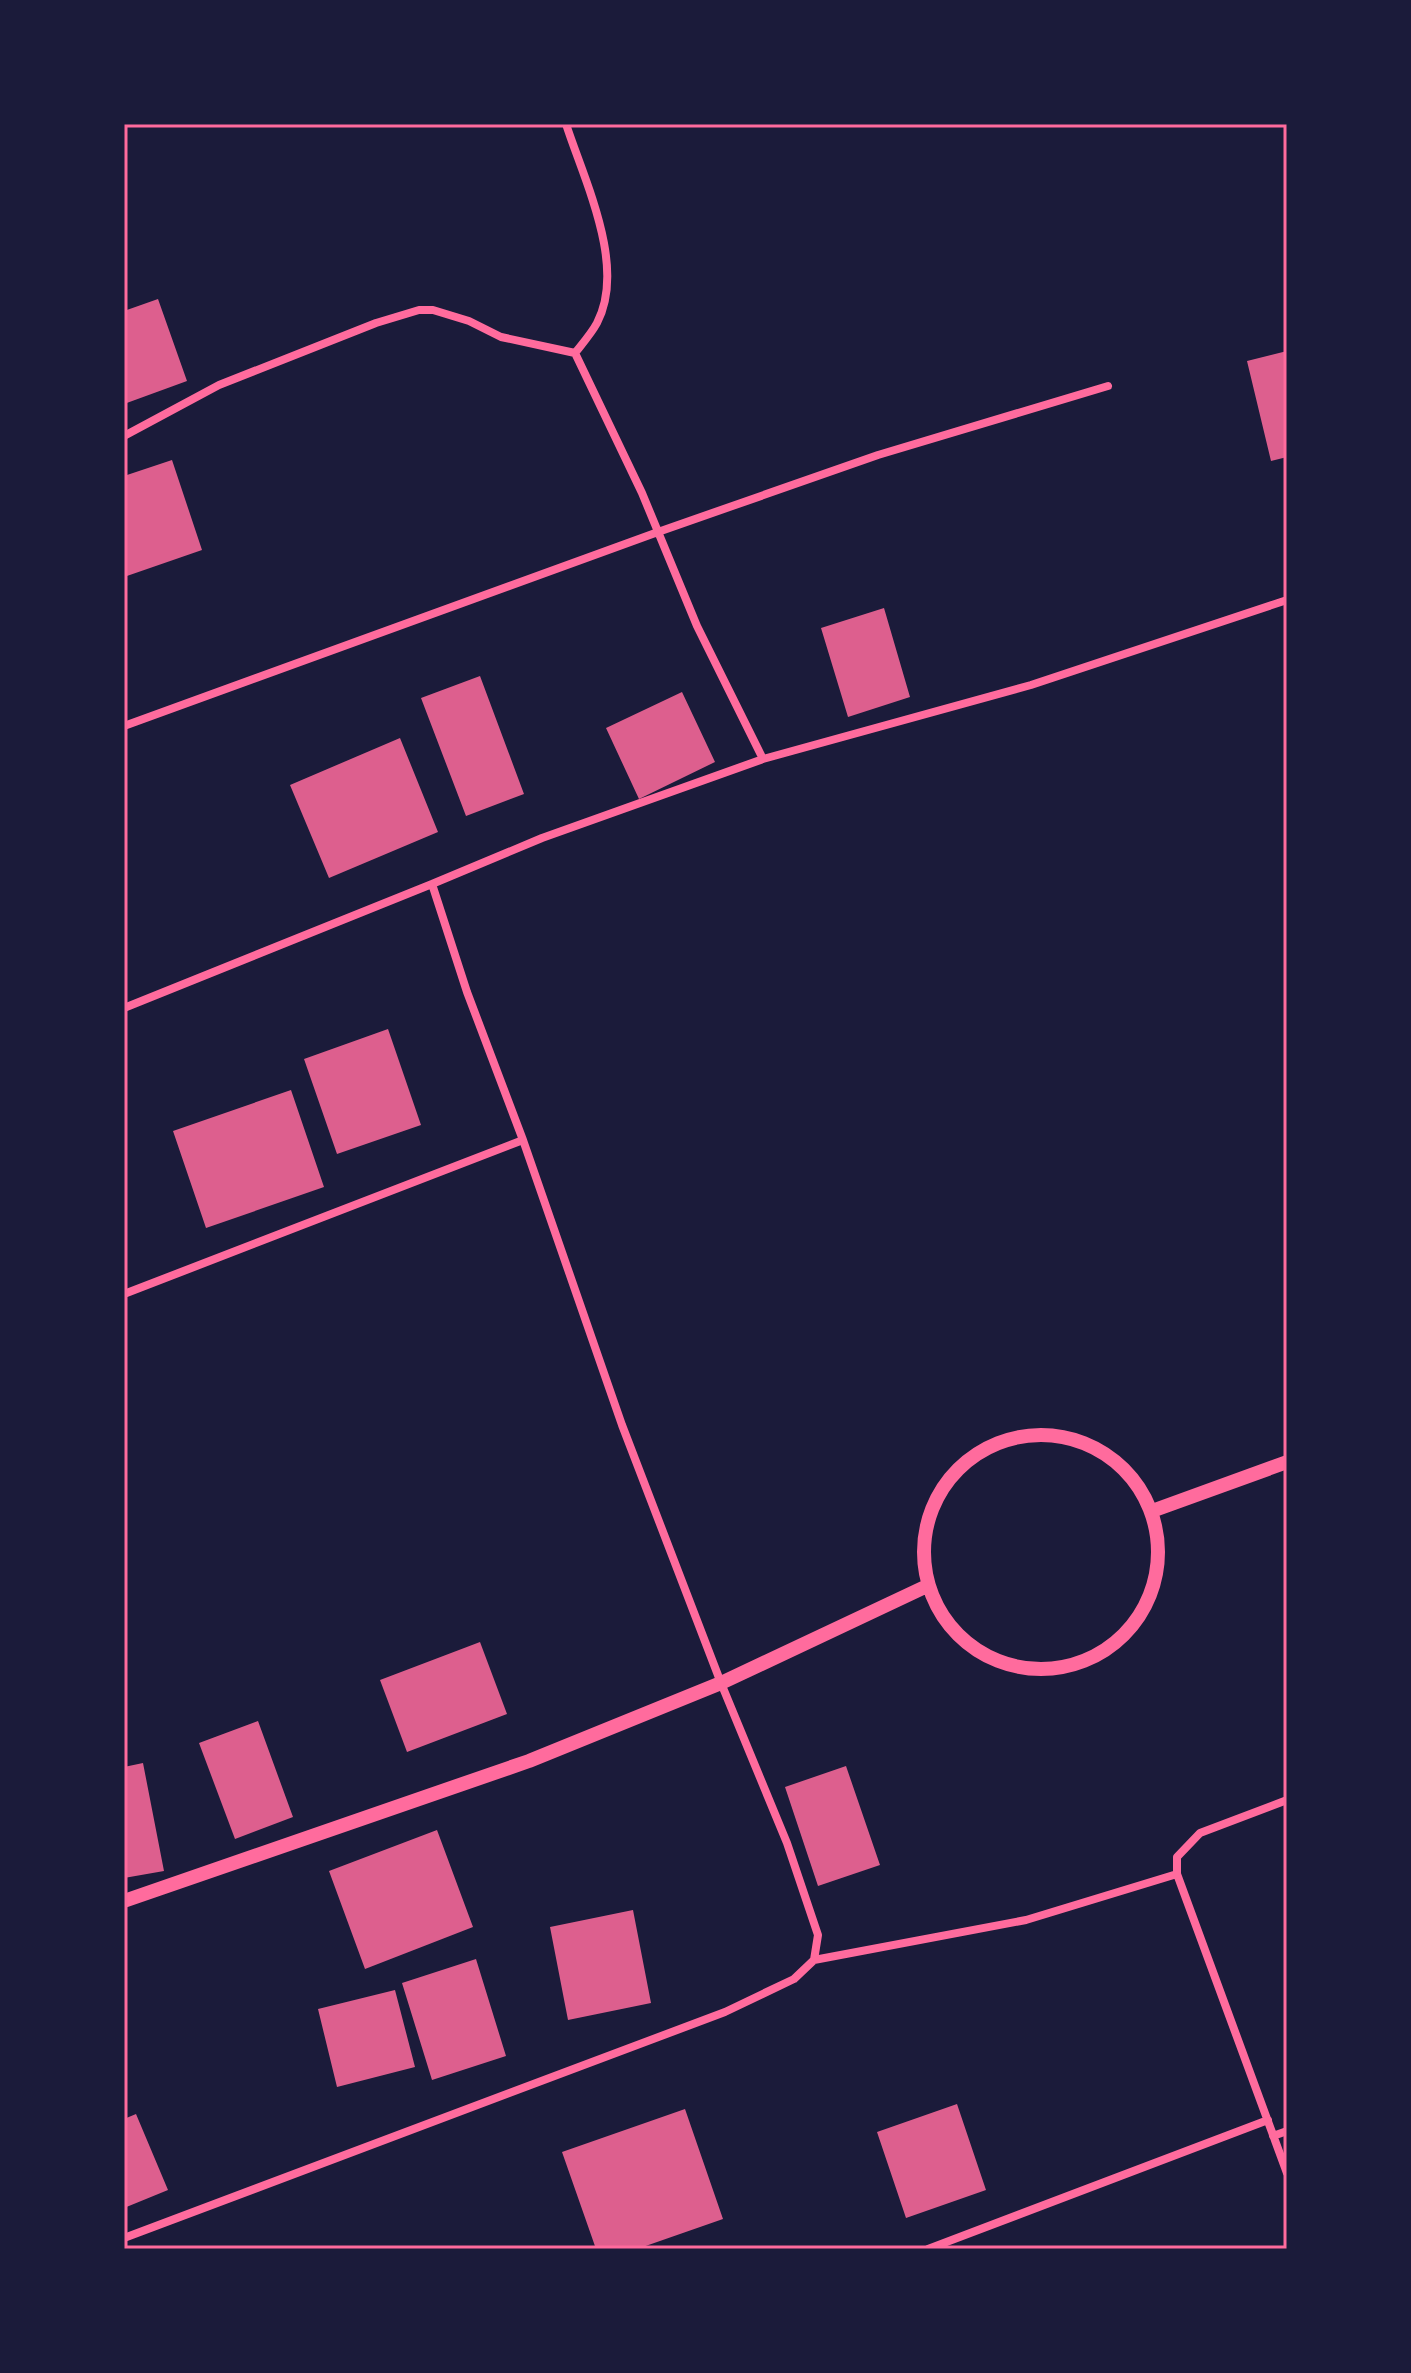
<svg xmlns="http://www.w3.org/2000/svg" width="1411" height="2373" font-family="'Archivo Narrow',sans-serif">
	<rect width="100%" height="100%" fill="#1b1b3a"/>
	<path fill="#dd5f8e" d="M 158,299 L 187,381 L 124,404 L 124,311 Z
		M 1287,351 L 1287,457 L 1271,461 L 1247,361 Z
		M 172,460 L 202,550 L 124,577 L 124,476 Z
		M 884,608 L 910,697 L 848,717 L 821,628 Z
		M 480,676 L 524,794 L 466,816 L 421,698 Z
		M 682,692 L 715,762 L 639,799 L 606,728 Z
		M 400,738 L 438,832 L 329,878 L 290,785 Z
		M 388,1029 L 421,1125 L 337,1154 L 304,1059 Z
		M 291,1090 L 324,1187 L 206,1228 L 173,1131 Z
		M 480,1642 L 507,1714 L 407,1752 L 380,1680 Z
		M 258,1721 L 293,1817 L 235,1839 L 199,1743 Z
		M 143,1763 L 164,1871 L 124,1878 L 124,1767 Z
		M 846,1766 L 880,1865 L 818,1886 L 785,1787 Z
		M 437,1830 L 473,1927 L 365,1969 L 329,1871 Z
		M 633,1910 L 651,2003 L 568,2020 L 550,1927 Z
		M 476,1959 L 506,2056 L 432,2080 L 402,1983 Z
		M 395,1990 L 415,2067 L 337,2087 L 318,2009 Z
		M 957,2104 L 986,2190 L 906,2218 L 877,2132 Z
		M 685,2109 L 723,2219 L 637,2249 L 596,2249 L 562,2152 Z
		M 136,2114 L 168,2190 L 124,2208 L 124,2119 Z"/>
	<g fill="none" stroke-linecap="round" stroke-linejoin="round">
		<path stroke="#ff6b9d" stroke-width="8" d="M 566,124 C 584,180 627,266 597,323 C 591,334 582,344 575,353
			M 124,436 L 219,385 L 376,323 L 419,310 L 433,310 L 469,321 L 501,337 L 575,353 L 642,493 L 697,626 L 763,759
			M 124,726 L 658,532 L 878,455 L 1108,386
			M 124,1008 L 432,884
			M 124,1294 L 523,1140
			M 1287,1800 L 1200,1833 L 1177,1857 L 1177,1874 L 1287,2173
			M 814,1960 L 1026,1920 L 1177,1874
			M 1273,2136 L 1287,2131
			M 124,2238 L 725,2012 L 794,1979 L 814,1960 L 818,1935 L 787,1843 L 721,1683 L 622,1425 L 523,1140 L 467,992 L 432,884 L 542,838 L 763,759 L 1031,685 L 1287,600
			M 928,2249 L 1268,2120"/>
		<path stroke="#ff6b9d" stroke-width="14" d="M924 1552a117 117 0 1 1 234 0a117 117 0 1 1-234 0Z
			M 1152,1511 L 1287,1462
			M 124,1901 L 529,1761 L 721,1683 L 927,1586"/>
	</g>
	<rect width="1411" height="2373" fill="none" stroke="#1b1b3a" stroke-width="252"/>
	<rect x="126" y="126" width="1159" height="2121" fill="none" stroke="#ff6b9d" stroke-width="3"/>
</svg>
